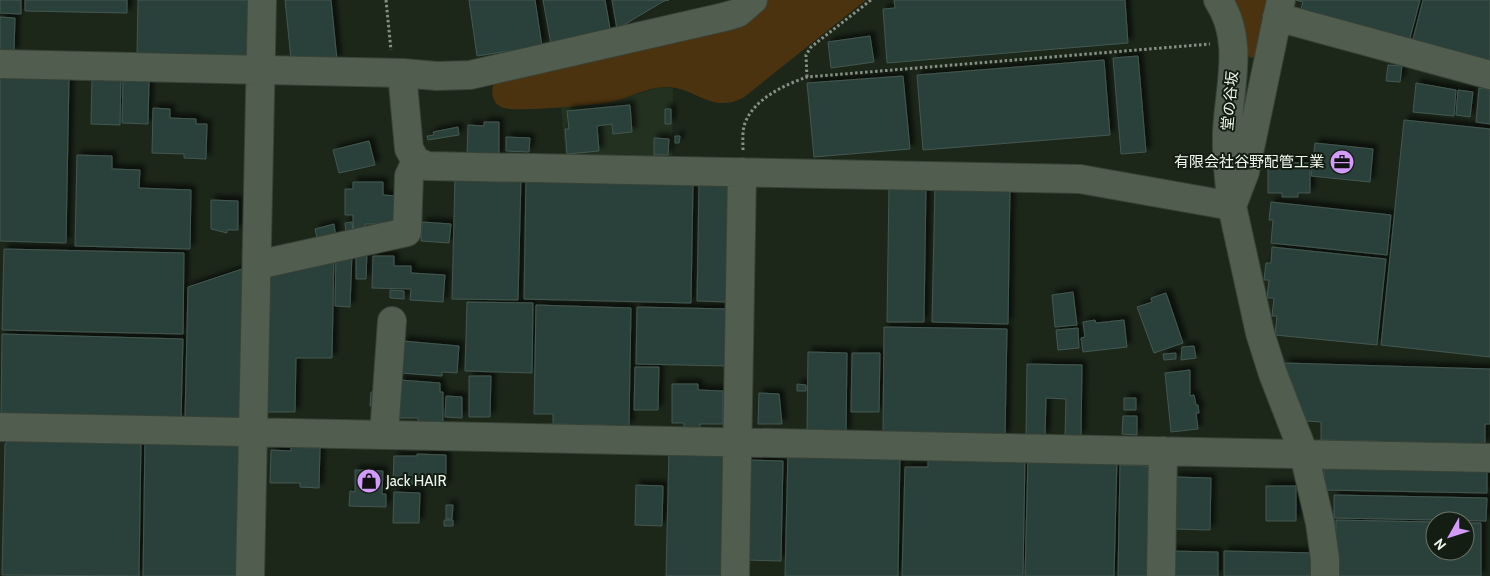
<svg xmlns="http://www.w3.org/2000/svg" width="1490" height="576" font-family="Cabin,'Noto Sans JP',sans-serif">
	<defs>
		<filter id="shadow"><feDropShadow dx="4.5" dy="-4.5" stdDeviation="2.5" flood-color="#0009"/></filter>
	</defs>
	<rect width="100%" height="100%" fill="#1c271a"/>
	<path fill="#223120" d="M 668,87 L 673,88 L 672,163 L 566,161 L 561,106 L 610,102 L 657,88 Z"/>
	<path fill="#4c330f" d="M 763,0 L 866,0 L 743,98 C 710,114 696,87 666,87 C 647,87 629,98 611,102 C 595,105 511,113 501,107 C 490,101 491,89 495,80 Z
		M 1228,0 L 1273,0 L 1259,55 L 1251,58 L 1245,53 Z"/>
	<path fill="#2c403a" stroke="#435851" filter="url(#shadow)" d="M 0,0 L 21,0 L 21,14 L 0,13 Z
		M 25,0 L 127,0 L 127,13 L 25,11 Z
		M 138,0 L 248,0 L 247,57 L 137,55 Z
		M 285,0 L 331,0 L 337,60 L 291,59 Z
		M 469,0 L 535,0 L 542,46 L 477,56 Z
		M 543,0 L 605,0 L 611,34 L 551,44 Z
		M 612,0 L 669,0 L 664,1 L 617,29 Z
		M 894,0 L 1125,0 L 1128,43 L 887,63 L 883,9 L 895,8 Z
		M 1295,0 L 1420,0 L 1409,42 L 1300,12 L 1303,2 Z
		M 1423,0 L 1490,0 L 1490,64 L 1412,43 Z
		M 0,17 L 15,18 L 14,52 L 0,51 Z
		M 870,36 L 874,62 L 831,68 L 828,42 Z
		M 1138,56 L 1146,152 L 1121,154 L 1113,58 Z
		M 1104,60 L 1110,135 L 923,150 L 917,75 Z
		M 1388,65 L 1402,66 L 1400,82 L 1386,81 Z
		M 0,76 L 69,78 L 66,243 L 0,241 Z
		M 903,76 L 910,149 L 814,157 L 807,83 Z
		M 92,77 L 121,77 L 120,125 L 91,124 Z
		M 123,81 L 149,81 L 148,124 L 122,123 Z
		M 1416,83 L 1456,90 L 1454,116 L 1413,112 Z
		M 1479,88 L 1490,89 L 1490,124 L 1476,122 Z
		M 1458,90 L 1473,92 L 1470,117 L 1456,115 Z
		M 630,105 L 632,132 L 613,134 L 612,124 L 597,126 L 599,151 L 567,154 L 565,129 L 569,129 L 567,111 Z
		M 153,108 L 170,109 L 170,118 L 196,119 L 196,124 L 207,124 L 206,159 L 184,158 L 184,154 L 152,153 Z
		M 665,109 L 671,109 L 671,124 L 665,124 Z
		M 1404,120 L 1490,129 L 1490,357 L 1381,345 Z
		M 484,122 L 499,122 L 499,157 L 467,156 L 468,125 L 484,126 Z
		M 458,127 L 459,135 L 428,140 L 427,136 L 434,135 L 433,132 Z
		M 675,136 L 680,136 L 679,143 L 675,143 Z
		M 506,137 L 530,138 L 529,152 L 506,151 Z
		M 654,138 L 669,139 L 668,155 L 654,155 Z
		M 369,141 L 375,165 L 339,173 L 333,150 Z
		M 1315,143 L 1373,149 L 1370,182 L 1311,176 Z
		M 77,155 L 112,156 L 112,169 L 140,170 L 139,188 L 191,190 L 190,249 L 75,246 Z
		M 1268,162 L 1310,163 L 1310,193 L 1298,193 L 1298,197 L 1282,197 L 1282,193 L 1268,193 Z
		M 455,176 L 521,178 L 518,300 L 452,299 Z
		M 526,181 L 693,184 L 691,303 L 524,299 Z
		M 353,182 L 383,182 L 383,195 L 396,196 L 396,228 L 383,224 L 365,224 L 365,229 L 353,229 L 353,215 L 345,215 L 345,189 L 353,189 Z
		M 699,185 L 731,186 L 729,302 L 697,301 Z
		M 889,186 L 926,186 L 924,322 L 887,322 Z
		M 935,186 L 1010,188 L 1008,324 L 932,322 Z
		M 211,200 L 238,201 L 238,230 L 227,230 L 227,233 L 211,229 Z
		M 1271,202 L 1391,215 L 1387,255 L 1271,243 L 1273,220 L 1269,220 Z
		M 352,222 L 353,233 L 346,233 L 345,223 Z
		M 422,222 L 451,224 L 449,243 L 421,241 Z
		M 334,224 L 336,238 L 318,242 L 315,229 Z
		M 1272,247 L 1386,259 L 1377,345 L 1275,335 L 1277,316 L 1272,316 L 1274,298 L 1267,298 L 1269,280 L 1264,280 L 1266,263 L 1271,263 Z
		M 4,249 L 184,253 L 183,334 L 2,330 Z
		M 356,251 L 367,251 L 366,279 L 356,279 Z
		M 334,253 L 332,358 L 296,358 L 295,412 L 264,412 L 267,268 Z
		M 336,254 L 352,254 L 350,307 L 335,306 Z
		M 373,256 L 394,256 L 394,266 L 411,266 L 411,273 L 445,275 L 443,302 L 410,300 L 411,289 L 372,288 Z
		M 245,268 L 242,419 L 185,418 L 188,287 Z
		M 390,290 L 404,291 L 404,299 L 390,298 Z
		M 1073,292 L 1077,325 L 1055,327 L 1052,295 Z
		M 1166,293 L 1183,343 L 1154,353 L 1137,307 L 1152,302 L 1151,298 Z
		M 467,302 L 533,303 L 532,373 L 465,371 Z
		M 536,305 L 631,308 L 629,426 L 553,424 L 553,414 L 534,414 Z
		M 637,307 L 729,309 L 727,366 L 636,364 Z
		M 1095,320 L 1096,323 L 1124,320 L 1127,347 L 1083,352 L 1081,338 L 1085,337 L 1083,322 Z
		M 884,327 L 1007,329 L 1005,436 L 883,433 Z
		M 1078,328 L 1079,348 L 1058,350 L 1056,330 Z
		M 2,334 L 183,339 L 181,419 L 1,414 Z
		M 403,341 L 459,346 L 457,373 L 442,372 L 442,376 L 401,373 Z
		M 1194,346 L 1196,358 L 1181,360 L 1182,347 Z
		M 808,352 L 847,353 L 846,433 L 807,432 Z
		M 852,353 L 880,353 L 879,412 L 851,412 Z
		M 1176,353 L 1176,359 L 1164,360 L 1163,354 Z
		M 1284,363 L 1490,369 L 1490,424 L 1485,424 L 1485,444 L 1321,440 L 1321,422 L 1306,421 Z
		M 1027,364 L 1082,365 L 1081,436 L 1065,436 L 1066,399 L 1046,398 L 1045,436 L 1026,435 Z
		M 635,367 L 659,367 L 658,410 L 634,410 Z
		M 1190,370 L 1190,396 L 1194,395 L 1196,405 L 1198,405 L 1199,413 L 1196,413 L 1198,429 L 1171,432 L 1165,373 Z
		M 469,376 L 491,376 L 490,417 L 469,417 Z
		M 400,380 L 440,383 L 440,392 L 443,392 L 443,423 L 418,422 L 418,418 L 399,418 Z
		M 672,384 L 698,384 L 698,390 L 723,391 L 723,424 L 700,424 L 700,429 L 684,428 L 684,423 L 672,423 Z
		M 797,384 L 806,385 L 806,391 L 797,391 Z
		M 371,392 L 378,393 L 377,407 L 370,406 Z
		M 759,393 L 779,394 L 782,424 L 758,424 Z
		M 446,396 L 462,397 L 462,418 L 445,417 Z
		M 1124,398 L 1136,398 L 1136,410 L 1124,410 Z
		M 1123,416 L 1137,416 L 1137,435 L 1122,434 Z
		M 13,436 L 141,440 L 139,576 L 2,575 L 5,444 Z
		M 145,440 L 241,445 L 238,576 L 143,576 Z
		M 291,447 L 320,448 L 319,488 L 300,487 L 300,483 L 270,483 L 271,450 L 291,451 Z
		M 669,450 L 725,455 L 723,576 L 666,576 Z
		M 788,452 L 900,455 L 898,576 L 785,576 Z
		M 417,454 L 446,455 L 446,487 L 393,482 L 394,456 L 417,456 Z
		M 928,455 L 1025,457 L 1023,576 L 902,576 L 905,467 L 928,467 Z
		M 1028,456 L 1117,458 L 1114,576 L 1025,576 Z
		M 748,460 L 783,461 L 781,561 L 746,560 Z
		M 1120,465 L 1152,466 L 1150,576 L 1118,576 Z
		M 1324,467 L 1487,470 L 1487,493 L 1324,490 Z
		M 355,470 L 383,471 L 382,494 L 386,494 L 386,507 L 349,506 L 350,491 L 355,492 Z
		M 1175,477 L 1211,478 L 1210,530 L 1174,529 Z
		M 636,485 L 663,486 L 662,526 L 635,525 Z
		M 1266,486 L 1296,486 L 1296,521 L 1266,521 Z
		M 394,492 L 420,493 L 419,523 L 393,523 Z
		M 1334,495 L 1487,498 L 1486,521 L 1334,518 Z
		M 446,505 L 453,505 L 452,519 L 446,519 Z
		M 444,520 L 453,520 L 453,526 L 444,526 Z
		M 1336,520 L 1435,522 L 1435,551 L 1465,551 L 1465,523 L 1481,523 L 1481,576 L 1335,576 Z
		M 1170,551 L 1218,552 L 1218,576 L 1169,576 Z
		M 1224,551 L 1315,553 L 1314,576 L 1224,576 Z"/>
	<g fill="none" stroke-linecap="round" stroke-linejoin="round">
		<defs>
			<path id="minor" d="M 1281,0 L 1245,172 L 1232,206 L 1260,333 L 1273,374 L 1304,454 L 1320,523 L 1325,559 L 1325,576
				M 1277,17 L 1490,75
				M 0,64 L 402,73 L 409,149 L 416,161 L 427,166 L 1080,179 L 1232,206 C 1229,181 1226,157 1227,132 C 1229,88 1245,40 1218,0
				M 402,73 L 437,76 L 470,75 L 724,17 L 738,13 L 753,0
				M 257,265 L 407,232 L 409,176 L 416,161
				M 0,427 L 1490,458
				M 384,434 L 392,321
				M 250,576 L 262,0
				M 735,576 L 742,172
				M 1161,576 L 1163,451"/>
		</defs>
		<use href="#minor" stroke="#394338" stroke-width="30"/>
		<path stroke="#879085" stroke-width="3" stroke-dasharray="2.5 2.5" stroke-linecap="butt" d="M 386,0 L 391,50
			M 807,77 L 806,55 L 811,47 L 871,0
			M 743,150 C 743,141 742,131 745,123 C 754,99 784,85 807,77 L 1210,44"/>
		<use href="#minor" stroke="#515d4f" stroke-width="28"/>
	</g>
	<defs>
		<symbol id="office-disc" viewBox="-11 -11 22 22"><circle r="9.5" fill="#d39cfc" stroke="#131d11"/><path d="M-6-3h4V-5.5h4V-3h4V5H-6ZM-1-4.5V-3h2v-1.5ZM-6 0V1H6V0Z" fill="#111"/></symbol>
		<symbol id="shop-disc" viewBox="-11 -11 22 22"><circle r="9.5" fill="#d39cfc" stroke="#131d11"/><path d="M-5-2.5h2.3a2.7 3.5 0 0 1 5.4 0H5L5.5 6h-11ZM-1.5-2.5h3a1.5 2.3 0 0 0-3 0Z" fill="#111"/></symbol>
	</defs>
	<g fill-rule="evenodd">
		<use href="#office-disc" x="1328" y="148" width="28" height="28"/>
		<use href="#shop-disc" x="355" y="467" width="28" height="28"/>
	</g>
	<g text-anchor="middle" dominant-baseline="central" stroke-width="4" stroke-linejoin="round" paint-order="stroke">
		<g font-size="15" fill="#eff6ed" stroke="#131d11">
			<text transform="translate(1230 101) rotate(-85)">堂の谷坂</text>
		</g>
		<g font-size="15" fill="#eff6ed" stroke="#131d11" text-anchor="end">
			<text x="1324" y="162">有限会社谷野配管工業</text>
			<text x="386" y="481" text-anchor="start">Jack HAIR</text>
		</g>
	</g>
	<g transform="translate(1450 536) rotate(231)"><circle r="24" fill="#131d11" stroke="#6b7469"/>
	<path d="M0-4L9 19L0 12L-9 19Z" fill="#d39cfc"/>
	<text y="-8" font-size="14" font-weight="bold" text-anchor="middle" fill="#eff6ed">N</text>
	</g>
</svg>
